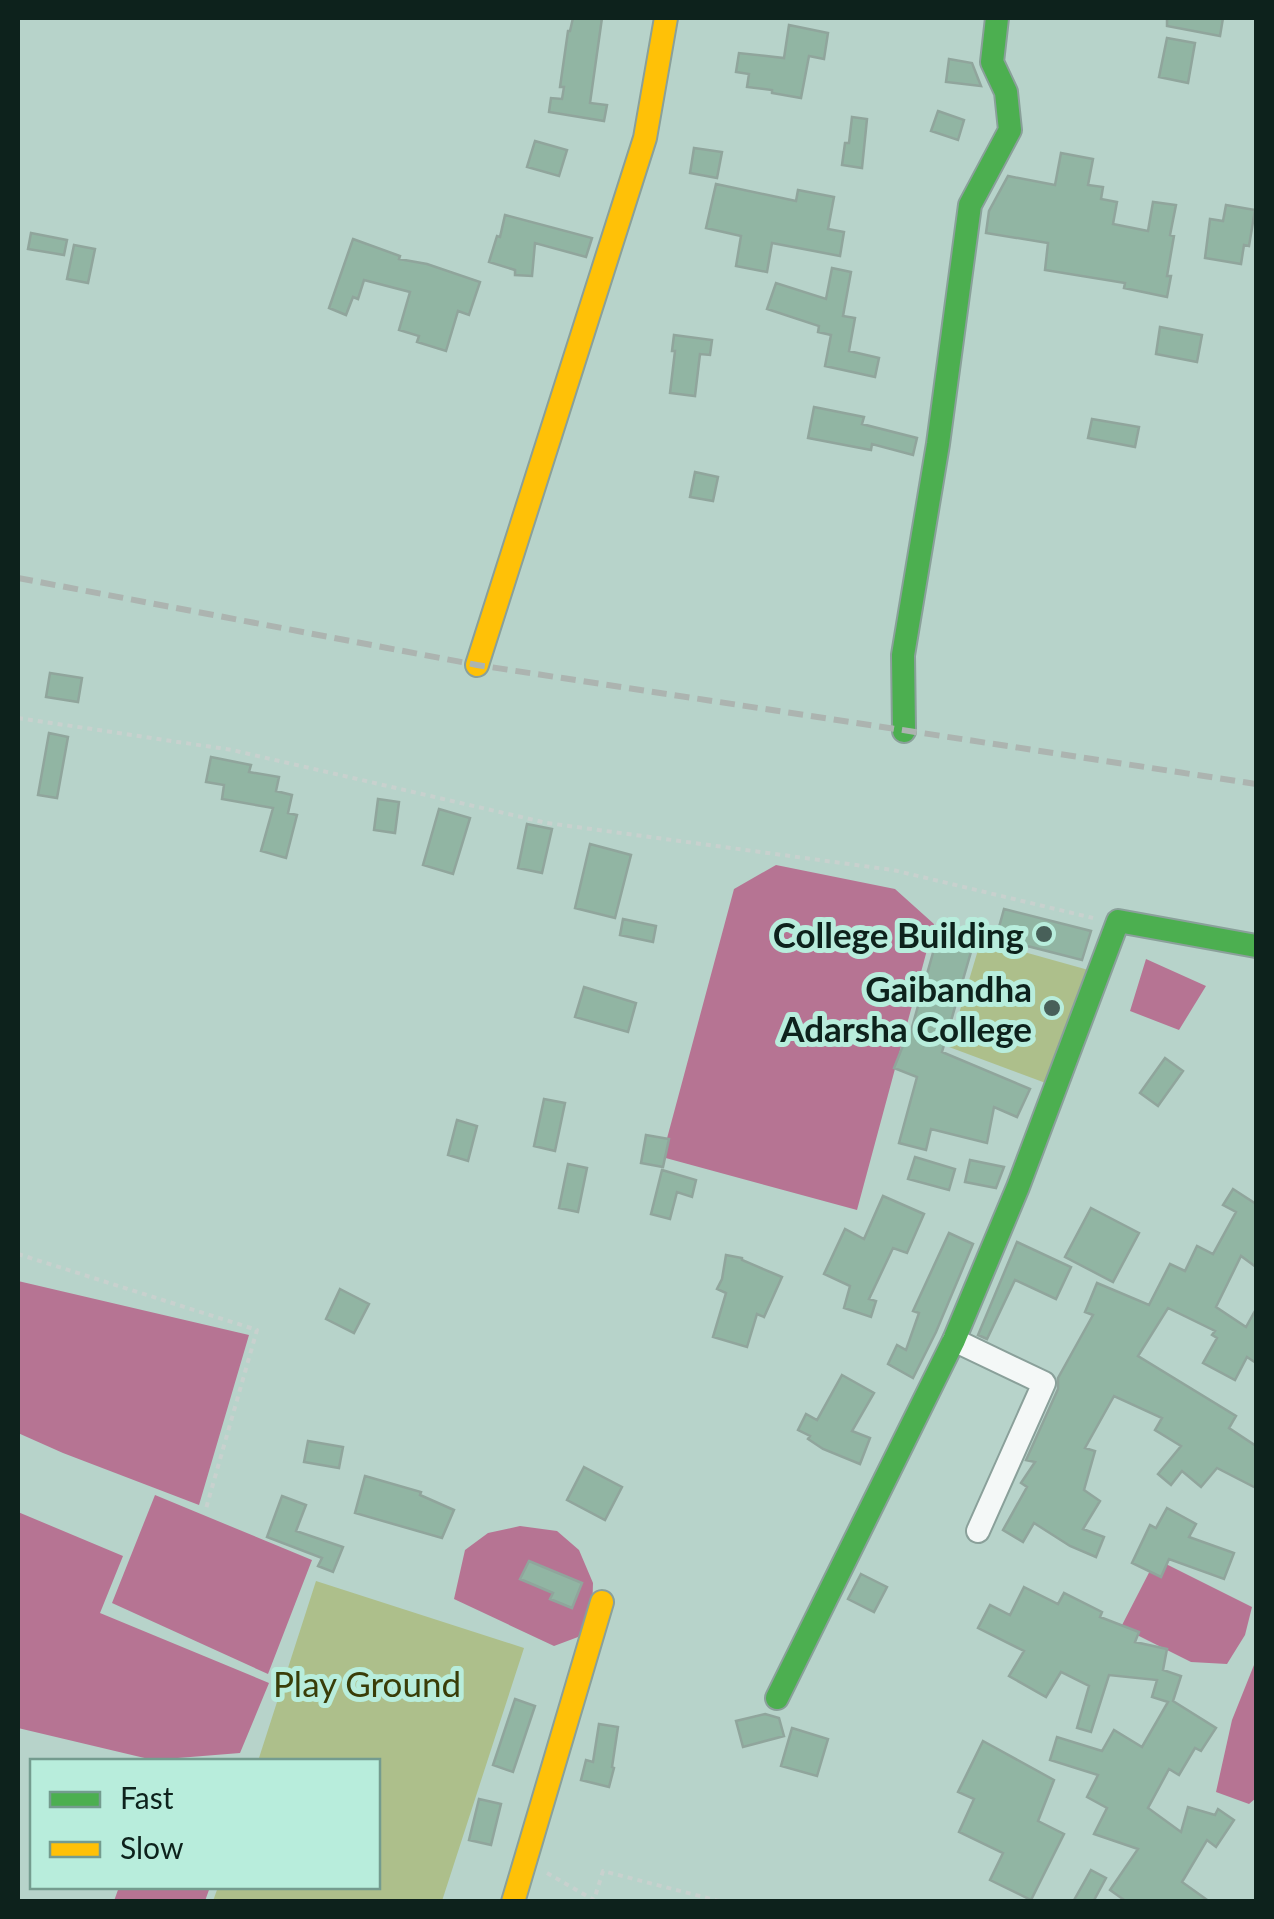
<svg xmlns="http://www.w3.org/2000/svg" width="1274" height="1919" font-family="Lato,sans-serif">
	<rect width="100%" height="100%" fill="#b7d3ca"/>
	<path fill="#adbf8b" d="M 981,940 L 1092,971 L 1051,1085 L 949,1047 Z
		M 316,1581 L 524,1648 L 442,1901 L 213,1901 L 218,1887 L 378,1886 L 378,1762 L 258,1761 Z"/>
	<path fill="#b67493" d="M 776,865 L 895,889 L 934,924 L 857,1210 L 662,1157 L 734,889 Z
		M 1146,959 L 1206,986 L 1179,1030 L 1130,1011 Z
		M 18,1281 L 249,1335 L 199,1505 L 63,1453 L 18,1433 Z
		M 155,1495 L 312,1560 L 268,1674 L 112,1603 Z
		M 18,1512 L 123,1556 L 100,1613 L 269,1683 L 240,1753 L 153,1760 L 18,1728 Z
		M 520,1526 L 557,1531 L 579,1550 L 593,1583 L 592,1615 L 578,1637 L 554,1646 L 454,1599 L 465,1550 L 488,1533 Z
		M 1156,1559 L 1252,1607 L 1245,1635 L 1227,1664 L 1191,1662 L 1121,1627 Z
		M 1256,1660 L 1256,1798 L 1249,1804 L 1216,1792 L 1232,1720 Z
		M 119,1887 L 119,1886 L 210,1887 L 205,1901 L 114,1901 Z"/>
	<path fill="#91b5a3" stroke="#90a59c" stroke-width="2.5" d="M 573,18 L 602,18 L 590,103 L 607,105 L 604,121 L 549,112 L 551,98 L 562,99 L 564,87 L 560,87 L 568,31 L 570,31 Z
		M 1167,18 L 1223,18 L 1220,36 L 1167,26 Z
		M 789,25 L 828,33 L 824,59 L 809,56 L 801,98 L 772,93 L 772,90 L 747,87 L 749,74 L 736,72 L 739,53 L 784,58 Z
		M 1167,38 L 1195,43 L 1188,83 L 1159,77 Z
		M 949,59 L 972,63 L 981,86 L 946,82 Z
		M 938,111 L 964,120 L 958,140 L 931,131 Z
		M 852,117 L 867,119 L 862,168 L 842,165 L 845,143 L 849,143 Z
		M 535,141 L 567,150 L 559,176 L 527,167 Z
		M 694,148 L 722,152 L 717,178 L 690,173 Z
		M 1061,153 L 1093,159 L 1088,185 L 1103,187 L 1101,199 L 1117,202 L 1113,224 L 1148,231 L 1153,202 L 1176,205 L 1170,235 L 1174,236 L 1167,276 L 1171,276 L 1167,297 L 1124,288 L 1125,283 L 1045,270 L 1048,243 L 986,233 L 989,211 L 1008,176 L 1055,185 Z
		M 716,184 L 796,201 L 798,190 L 834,197 L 828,229 L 844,232 L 840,256 L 772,243 L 767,272 L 736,266 L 741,236 L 706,228 Z
		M 1226,205 L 1255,210 L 1249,246 L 1244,245 L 1241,264 L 1205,258 L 1210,219 L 1223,221 Z
		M 505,215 L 592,238 L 586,257 L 535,243 L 532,276 L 515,275 L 515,270 L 489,262 L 497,236 L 500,237 Z
		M 31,233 L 67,240 L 64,255 L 28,249 Z
		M 353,239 L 400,256 L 399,259 L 427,264 L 480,282 L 469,315 L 458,311 L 446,351 L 417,342 L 419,336 L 399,330 L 410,292 L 364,280 L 358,299 L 353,297 L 346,315 L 329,308 Z
		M 74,245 L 95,249 L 88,283 L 67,279 Z
		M 832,268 L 851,272 L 843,316 L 855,318 L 849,351 L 879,358 L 875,377 L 825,366 L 831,335 L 818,332 L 819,326 L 767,309 L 776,283 L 826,299 Z
		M 1160,327 L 1202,335 L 1197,362 L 1156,354 Z
		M 674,335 L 712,340 L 710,355 L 700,354 L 695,396 L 670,393 L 675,351 L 672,351 Z
		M 814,407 L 864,417 L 862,424 L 917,438 L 913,455 L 872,444 L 871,450 L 808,438 Z
		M 1092,419 L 1139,427 L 1135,447 L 1088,438 Z
		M 695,472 L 718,477 L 713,501 L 690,497 Z
		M 50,673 L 82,678 L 78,702 L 46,697 Z
		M 49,733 L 68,737 L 57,798 L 38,795 Z
		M 211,757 L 251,765 L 249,772 L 279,777 L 276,791 L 292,795 L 288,813 L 297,815 L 286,858 L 261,851 L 273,808 L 222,799 L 224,785 L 206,782 Z
		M 378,799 L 399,802 L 395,833 L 374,830 Z
		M 439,809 L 470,818 L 453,874 L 423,865 Z
		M 527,824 L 552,829 L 542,873 L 518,868 Z
		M 590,844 L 631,855 L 615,918 L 575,908 Z
		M 1004,909 L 1091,931 L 1082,960 L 996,938 Z
		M 623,919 L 656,926 L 653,942 L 620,935 Z
		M 940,928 L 975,938 L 942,1052 L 1030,1089 L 1017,1117 L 994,1107 L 987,1143 L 931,1129 L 926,1150 L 899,1143 L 917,1077 L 894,1068 L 906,1038 L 909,1038 Z
		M 584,987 L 636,1003 L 628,1032 L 575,1017 Z
		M 1165,1058 L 1183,1071 L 1158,1106 L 1140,1093 Z
		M 544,1099 L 565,1103 L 555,1151 L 534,1146 Z
		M 457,1120 L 477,1126 L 468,1161 L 448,1155 Z
		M 646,1135 L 669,1139 L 663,1167 L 641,1163 Z
		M 915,1157 L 955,1169 L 949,1190 L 908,1179 Z
		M 970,1160 L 1004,1167 L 996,1188 L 965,1182 Z
		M 568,1164 L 587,1168 L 578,1212 L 559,1208 Z
		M 662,1170 L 696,1180 L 692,1197 L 677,1192 L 670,1219 L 651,1214 Z
		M 1233,1189 L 1256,1204 L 1256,1267 L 1241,1256 L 1216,1307 L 1246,1327 L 1256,1309 L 1256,1363 L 1247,1357 L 1235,1380 L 1203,1363 L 1217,1338 L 1212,1335 L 1215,1331 L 1168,1308 L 1138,1356 L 1236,1416 L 1229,1428 L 1256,1446 L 1256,1488 L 1217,1468 L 1201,1487 L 1182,1471 L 1171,1485 L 1158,1474 L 1181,1446 L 1155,1430 L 1162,1418 L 1114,1396 L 1085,1448 L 1095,1451 L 1084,1490 L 1100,1501 L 1083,1529 L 1104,1537 L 1096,1557 L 1070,1546 L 1034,1523 L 1023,1542 L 1003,1530 L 1027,1487 L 1021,1483 L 1035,1462 L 1026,1460 L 1058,1389 L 1058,1378 L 1093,1315 L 1085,1312 L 1097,1283 L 1149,1305 L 1170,1264 L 1185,1271 L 1197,1246 L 1213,1254 L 1236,1212 L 1223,1205 Z
		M 883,1196 L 924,1214 L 907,1253 L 893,1248 L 869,1299 L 876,1301 L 871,1317 L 844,1308 L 850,1286 L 824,1274 L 845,1229 L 864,1239 Z
		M 1091,1208 L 1139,1233 L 1113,1282 L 1065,1257 Z
		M 949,1233 L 973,1244 L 936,1332 L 913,1378 L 888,1364 L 897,1345 L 906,1350 L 919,1313 L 913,1311 Z
		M 1017,1242 L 1071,1267 L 1056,1299 L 1015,1280 L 987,1339 L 978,1335 Z
		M 726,1255 L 742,1258 L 742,1260 L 782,1277 L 764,1317 L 757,1314 L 747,1347 L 713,1337 L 726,1293 L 717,1289 L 722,1279 Z
		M 340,1289 L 369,1304 L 354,1333 L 326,1319 Z
		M 842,1375 L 874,1393 L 852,1431 L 870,1438 L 860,1464 L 823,1449 L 808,1439 L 810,1436 L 798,1430 L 806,1414 L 817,1420 Z
		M 308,1441 L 343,1447 L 339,1468 L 304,1462 Z
		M 584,1467 L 622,1487 L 605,1520 L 567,1500 Z
		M 365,1476 L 421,1492 L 420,1495 L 454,1510 L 442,1538 L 355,1513 Z
		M 282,1496 L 306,1505 L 296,1531 L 343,1547 L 333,1572 L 318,1566 L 322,1558 L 267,1537 Z
		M 1167,1508 L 1196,1524 L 1189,1537 L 1234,1553 L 1224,1579 L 1169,1559 L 1161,1577 L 1132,1563 L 1150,1525 L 1156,1528 Z
		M 529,1561 L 582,1583 L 572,1608 L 550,1599 L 553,1593 L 520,1579 Z
		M 861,1574 L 887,1587 L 874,1612 L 848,1599 Z
		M 1024,1587 L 1058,1604 L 1064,1593 L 1102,1612 L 1100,1617 L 1139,1632 L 1135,1642 L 1167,1649 L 1163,1670 L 1181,1676 L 1173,1701 L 1216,1728 L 1201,1751 L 1195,1748 L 1179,1775 L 1169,1769 L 1148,1808 L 1181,1832 L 1188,1807 L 1215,1815 L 1218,1809 L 1234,1820 L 1216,1847 L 1207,1840 L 1182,1882 L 1210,1902 L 1127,1902 L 1110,1890 L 1138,1849 L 1094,1834 L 1107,1808 L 1087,1797 L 1098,1775 L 1050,1760 L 1057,1737 L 1102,1751 L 1114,1730 L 1142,1747 L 1168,1702 L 1152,1697 L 1157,1680 L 1109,1675 L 1091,1732 L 1077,1728 L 1089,1686 L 1061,1672 L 1046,1697 L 1009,1676 L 1024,1651 L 978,1628 L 990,1605 L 1010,1615 Z
		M 515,1699 L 535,1706 L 513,1772 L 493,1765 Z
		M 765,1714 L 779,1718 L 784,1736 L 743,1747 L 736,1721 Z
		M 599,1724 L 618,1727 L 612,1767 L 614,1768 L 609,1787 L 581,1780 L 586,1760 L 593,1762 Z
		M 792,1728 L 828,1739 L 817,1776 L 781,1766 Z
		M 983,1741 L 1054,1780 L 1038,1821 L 1064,1834 L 1031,1900 L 990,1880 L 1003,1853 L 959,1832 L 974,1799 L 958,1792 Z
		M 479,1799 L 501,1804 L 491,1845 L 469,1840 Z
		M 1091,1870 L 1106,1878 L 1093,1902 L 1073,1902 Z"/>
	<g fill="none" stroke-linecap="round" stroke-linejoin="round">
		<defs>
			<path id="street" d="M 954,1340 L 1044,1383 L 978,1531"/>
			<path id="fast" d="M 904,731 L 903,655 L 938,444 L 970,205 L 1010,130 L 1006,92 L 992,62 L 997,18
				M 777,1698 L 954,1340 L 1018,1187 L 1118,921 L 1256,946"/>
			<path id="slow" d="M 477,665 L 645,138 L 666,18
				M 513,1902 L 602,1602"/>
		</defs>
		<use href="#street" stroke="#8aa09a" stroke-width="26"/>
		<use href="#fast" stroke="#8aa09a" stroke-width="26"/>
		<use href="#slow" stroke="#8aa09a" stroke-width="26"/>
		<path stroke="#c8d1ce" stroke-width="4" stroke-dasharray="5 5" stroke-linecap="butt" d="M 18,718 L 232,750 L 547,823 L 893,870 L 1093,918
			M 18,1254 L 257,1330 L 205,1512
			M 547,1873 L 594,1900 L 603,1871 L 723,1902"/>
		<use href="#street" stroke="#f4f8f7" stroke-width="22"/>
		<use href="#fast" stroke="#4caf50" stroke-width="22"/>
		<use href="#slow" stroke="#ffc107" stroke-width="22"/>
		<path stroke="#acb4b0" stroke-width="6" stroke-dasharray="15 8" stroke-linecap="butt" d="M 18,578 L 477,665 L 1256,784"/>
	</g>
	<g fill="#486059" stroke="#b8eddc" stroke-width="4">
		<circle cx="1044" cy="934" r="10"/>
		<circle cx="1052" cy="1008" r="10"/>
	</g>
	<g text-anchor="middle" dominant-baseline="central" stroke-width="10" stroke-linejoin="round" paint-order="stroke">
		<g font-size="35" font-weight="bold" fill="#0d221c" stroke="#b8eddc" text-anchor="end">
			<text x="1024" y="934">College Building</text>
			<text x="1032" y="988">Gaibandha<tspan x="1032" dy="40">Adarsha College</tspan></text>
		</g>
		<g font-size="35" fill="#393d08" stroke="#b8eddc">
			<text x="367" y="1683">Play Ground</text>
		</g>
	</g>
	<rect width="1274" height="1919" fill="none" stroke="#0d221c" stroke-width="40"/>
	<rect x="30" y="1759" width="350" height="130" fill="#b8eddc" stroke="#749c8f" stroke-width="2.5"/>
	<rect x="50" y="1792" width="50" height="15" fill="#4caf50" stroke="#749c8f" stroke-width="2.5"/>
	<text x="120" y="1809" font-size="30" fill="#0d221c">Fast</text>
	<rect x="50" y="1842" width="50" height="15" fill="#ffc107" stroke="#749c8f" stroke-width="2.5"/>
	<text x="120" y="1859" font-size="30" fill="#0d221c">Slow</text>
</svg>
